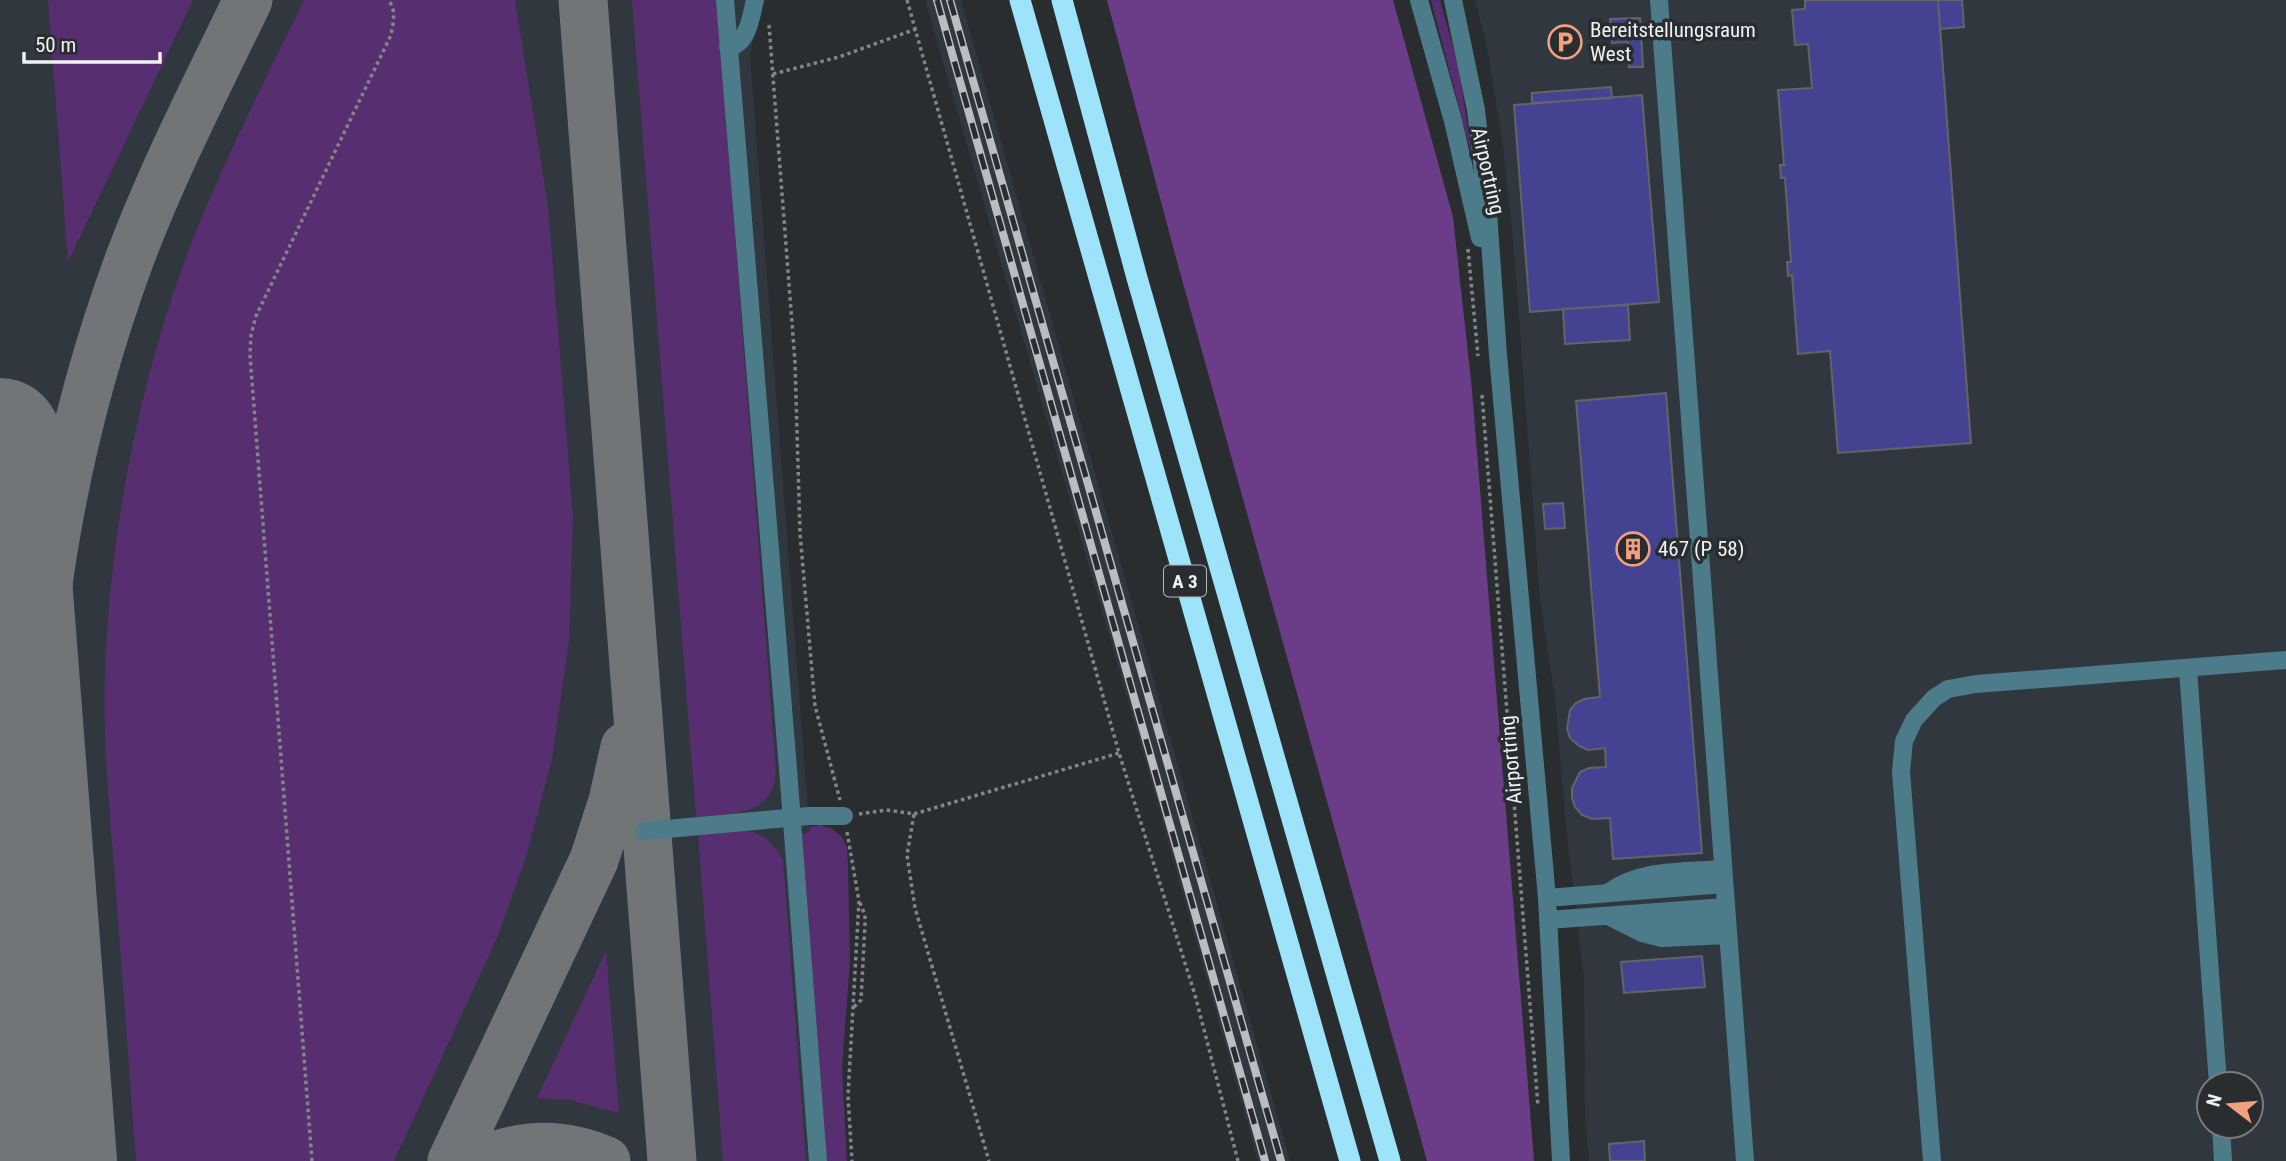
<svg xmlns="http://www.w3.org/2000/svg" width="2286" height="1161" font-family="'Roboto Condensed',sans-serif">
	<rect width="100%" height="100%" fill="#2a2d30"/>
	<path fill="#30373f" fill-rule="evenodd" d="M 0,0 L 761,0 L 750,56 L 835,1161 L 0,1161 Z
		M 925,0 L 961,0 L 1290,1161 L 1258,1161 L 1146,763 Z
		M 1475,0 L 2286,0 L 2286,1161 L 1589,1161 L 1585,1118 L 1584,978 L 1567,837 L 1555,697 L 1540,600 L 1514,250 L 1503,146 L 1487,46 ZM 2209,1084 L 2251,1084 L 2251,1126 L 2209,1126 Z"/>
	<path fill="#572e70" d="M 48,0 L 193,0 L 68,262 Z
		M 304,0 L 515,0 L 548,206 L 573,516 L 569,641 L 552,759 L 526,857 L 497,938 L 394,1161 L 136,1161 C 129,1067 122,973 115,879 C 109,803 101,727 106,651 C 112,531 135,411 172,297 C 206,194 257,97 304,0 Z
		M 632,0 L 717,0 L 776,772 C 772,818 731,813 696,817 Z
		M 1431,0 L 1440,0 L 1459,69 L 1472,157 Z
		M 820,825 L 832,829 L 842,837 L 847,847 L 848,867 L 850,962 L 842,1067 L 847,1161 L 827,1161 L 802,835 L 810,831 L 810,827 Z
		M 741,830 C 762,832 773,842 783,860 L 806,1161 L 723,1161 L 698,834 Z
		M 606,951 L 619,1113 L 570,1100 L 537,1098 Z"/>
	<path fill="#6b3d88" d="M 1107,0 L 1393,0 L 1453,217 L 1472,390 L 1534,1161 L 1427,1161 L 1178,265 Z"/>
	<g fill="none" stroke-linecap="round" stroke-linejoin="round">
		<path stroke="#727578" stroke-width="49" d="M 583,0 L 672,1161
			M 49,1071 C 41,957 27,841 34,726 C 43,566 74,409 130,258 C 163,170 207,85 248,0
			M 452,1161 L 594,860 L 613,801 L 625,747
			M 482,1161 C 523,1143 565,1143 606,1161"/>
		<path stroke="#727578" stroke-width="122" d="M 0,439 L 56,1161"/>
	</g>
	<path fill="#444392" stroke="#636469" stroke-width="2" d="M 1805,0 L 1938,0 L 1971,443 L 1838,453 L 1830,351 L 1798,354 L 1792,275 L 1788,276 L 1787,262 L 1791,262 L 1785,178 L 1781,178 L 1780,165 L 1784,165 L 1778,90 L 1812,88 L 1808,44 L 1795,45 L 1792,10 L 1805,9 Z
		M 1938,0 L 1962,0 L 1964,27 L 1940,29 Z
		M 1640,18 L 1643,67 L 1629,67 L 1628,42 L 1612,43 L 1610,19 Z
		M 1611,87 L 1612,98 L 1532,103 L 1532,93 Z
		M 1642,95 L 1659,302 L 1530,312 L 1514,105 Z
		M 1628,305 L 1630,340 L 1565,344 L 1563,309 Z
		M 1666,393 L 1702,853 L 1613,859 L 1610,818 L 1592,819 L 1582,815 L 1575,807 L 1572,798 L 1572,788 L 1580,772 L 1589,768 L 1606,767 L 1605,748 L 1588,750 L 1579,746 L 1570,738 L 1567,729 L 1570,710 L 1576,703 L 1584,699 L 1600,697 L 1576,401 Z
		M 1563,503 L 1565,528 L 1545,529 L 1543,504 Z
		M 1702,956 L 1705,987 L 1624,993 L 1621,962 Z
		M 1644,1141 L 1645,1161 L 1610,1161 L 1609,1144 Z"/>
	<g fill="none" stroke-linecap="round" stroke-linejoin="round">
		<path stroke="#838688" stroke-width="3.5" stroke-dasharray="3.5 3.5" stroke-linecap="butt" d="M 907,0 L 1119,753 L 1195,995 L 1238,1161
			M 769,25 L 795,362 L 800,533 L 815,706 L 840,800
			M 773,74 L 839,57 L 916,29
			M 1468,249 L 1478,356
			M 1482,395 L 1538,1106
			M 859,814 L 886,810 L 914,814 L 907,855 L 915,908 L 989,1161
			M 914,814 L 1119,753
			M 847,832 L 859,901 L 848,1096 L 852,1161
			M 854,1007 L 861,1000 L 865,924 L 865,915 L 860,903
			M 312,1161 L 250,355 L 251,335 L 256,316 L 391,35 C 393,23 397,10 388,0"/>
		<path stroke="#4c7b8a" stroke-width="18" d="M 725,0 L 788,769 L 818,1161
			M 1419,0 L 1453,121 L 1480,238
			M 1453,0 L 1476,110 L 1488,213 L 1498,355 L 1547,898 L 1561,1161
			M 1659,0 L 1745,1161
			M 728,47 C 748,45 751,16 755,0
			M 2188,669 L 2218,1084
			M 645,831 L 809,816 L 844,816
			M 1609,892 C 1641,869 1684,872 1723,869
			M 1547,898 L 1724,884
			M 1608,916 L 1642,933 L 1662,938 L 1727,935
			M 1548,920 L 1725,907
			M 1638,924 L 1663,926 L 1726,921
			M 2221,1126 L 2223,1161
			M 1932,1161 L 1901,772 L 1904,741 L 1914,720 L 1934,698 L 1948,689 L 1976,684 L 2286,660"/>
		<path stroke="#9de3f9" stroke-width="21" d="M 1020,0 L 1350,1161
			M 1062,0 L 1137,278 L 1390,1161"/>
		<defs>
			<path id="rail" d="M 937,0 L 1265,1161
				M 950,0 L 1281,1161"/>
		</defs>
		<use href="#rail" stroke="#bbbdc0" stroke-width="8"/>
		<use href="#rail" stroke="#2a2d30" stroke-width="5" stroke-dasharray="16" stroke-linecap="butt"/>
	</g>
	<defs>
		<symbol id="parking-ring" viewBox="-11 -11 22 22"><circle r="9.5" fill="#2a2d30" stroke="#f2a080" stroke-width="1.5"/><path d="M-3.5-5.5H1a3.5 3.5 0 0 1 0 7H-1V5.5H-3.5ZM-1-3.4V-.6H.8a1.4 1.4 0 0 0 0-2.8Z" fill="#f2a080"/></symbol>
		<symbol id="building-ring" viewBox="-11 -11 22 22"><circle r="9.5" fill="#2a2d30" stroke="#f2a080" stroke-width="1.5"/><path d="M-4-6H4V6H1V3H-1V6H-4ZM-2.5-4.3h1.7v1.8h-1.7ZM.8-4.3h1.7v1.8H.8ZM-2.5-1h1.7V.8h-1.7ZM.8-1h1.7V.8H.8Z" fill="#f2a080"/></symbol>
	</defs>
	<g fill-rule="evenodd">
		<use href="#parking-ring" x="1546" y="23" width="38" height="38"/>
		<use href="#building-ring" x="1614" y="530" width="38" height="38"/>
	</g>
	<g text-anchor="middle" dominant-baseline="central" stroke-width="7" stroke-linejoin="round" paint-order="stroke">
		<rect fill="#2a2d30" stroke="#b4b6b8" stroke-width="2" x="1164" y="565.5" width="42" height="31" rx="5"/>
		<g font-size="19" font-weight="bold" fill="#eff1f3">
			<text x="1185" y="581">A 3</text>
		</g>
		<g font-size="21" fill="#eff1f3" stroke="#2a2d30" text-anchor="start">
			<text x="1590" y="30">Bereitstellungsraum<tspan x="1590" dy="24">West</tspan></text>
			<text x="1658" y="549">467 (P 58)</text>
		</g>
		<g font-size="21" fill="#eff1f3" stroke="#2a2d30">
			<text transform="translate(1488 171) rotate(77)">Airportring</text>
			<text transform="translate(1511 760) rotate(-95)">Airportring</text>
		</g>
	</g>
	<g transform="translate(2230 1105) rotate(286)"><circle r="33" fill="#2a2d30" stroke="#797b7e" stroke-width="2"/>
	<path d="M0-5L12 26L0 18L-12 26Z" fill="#f2a080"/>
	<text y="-10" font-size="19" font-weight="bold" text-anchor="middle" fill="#eff1f3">N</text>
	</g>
	<path d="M24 52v10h136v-10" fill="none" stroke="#eff1f3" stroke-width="3.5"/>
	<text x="35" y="52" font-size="21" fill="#eff1f3" stroke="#2a2d30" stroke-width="5" paint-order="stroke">50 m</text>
</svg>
